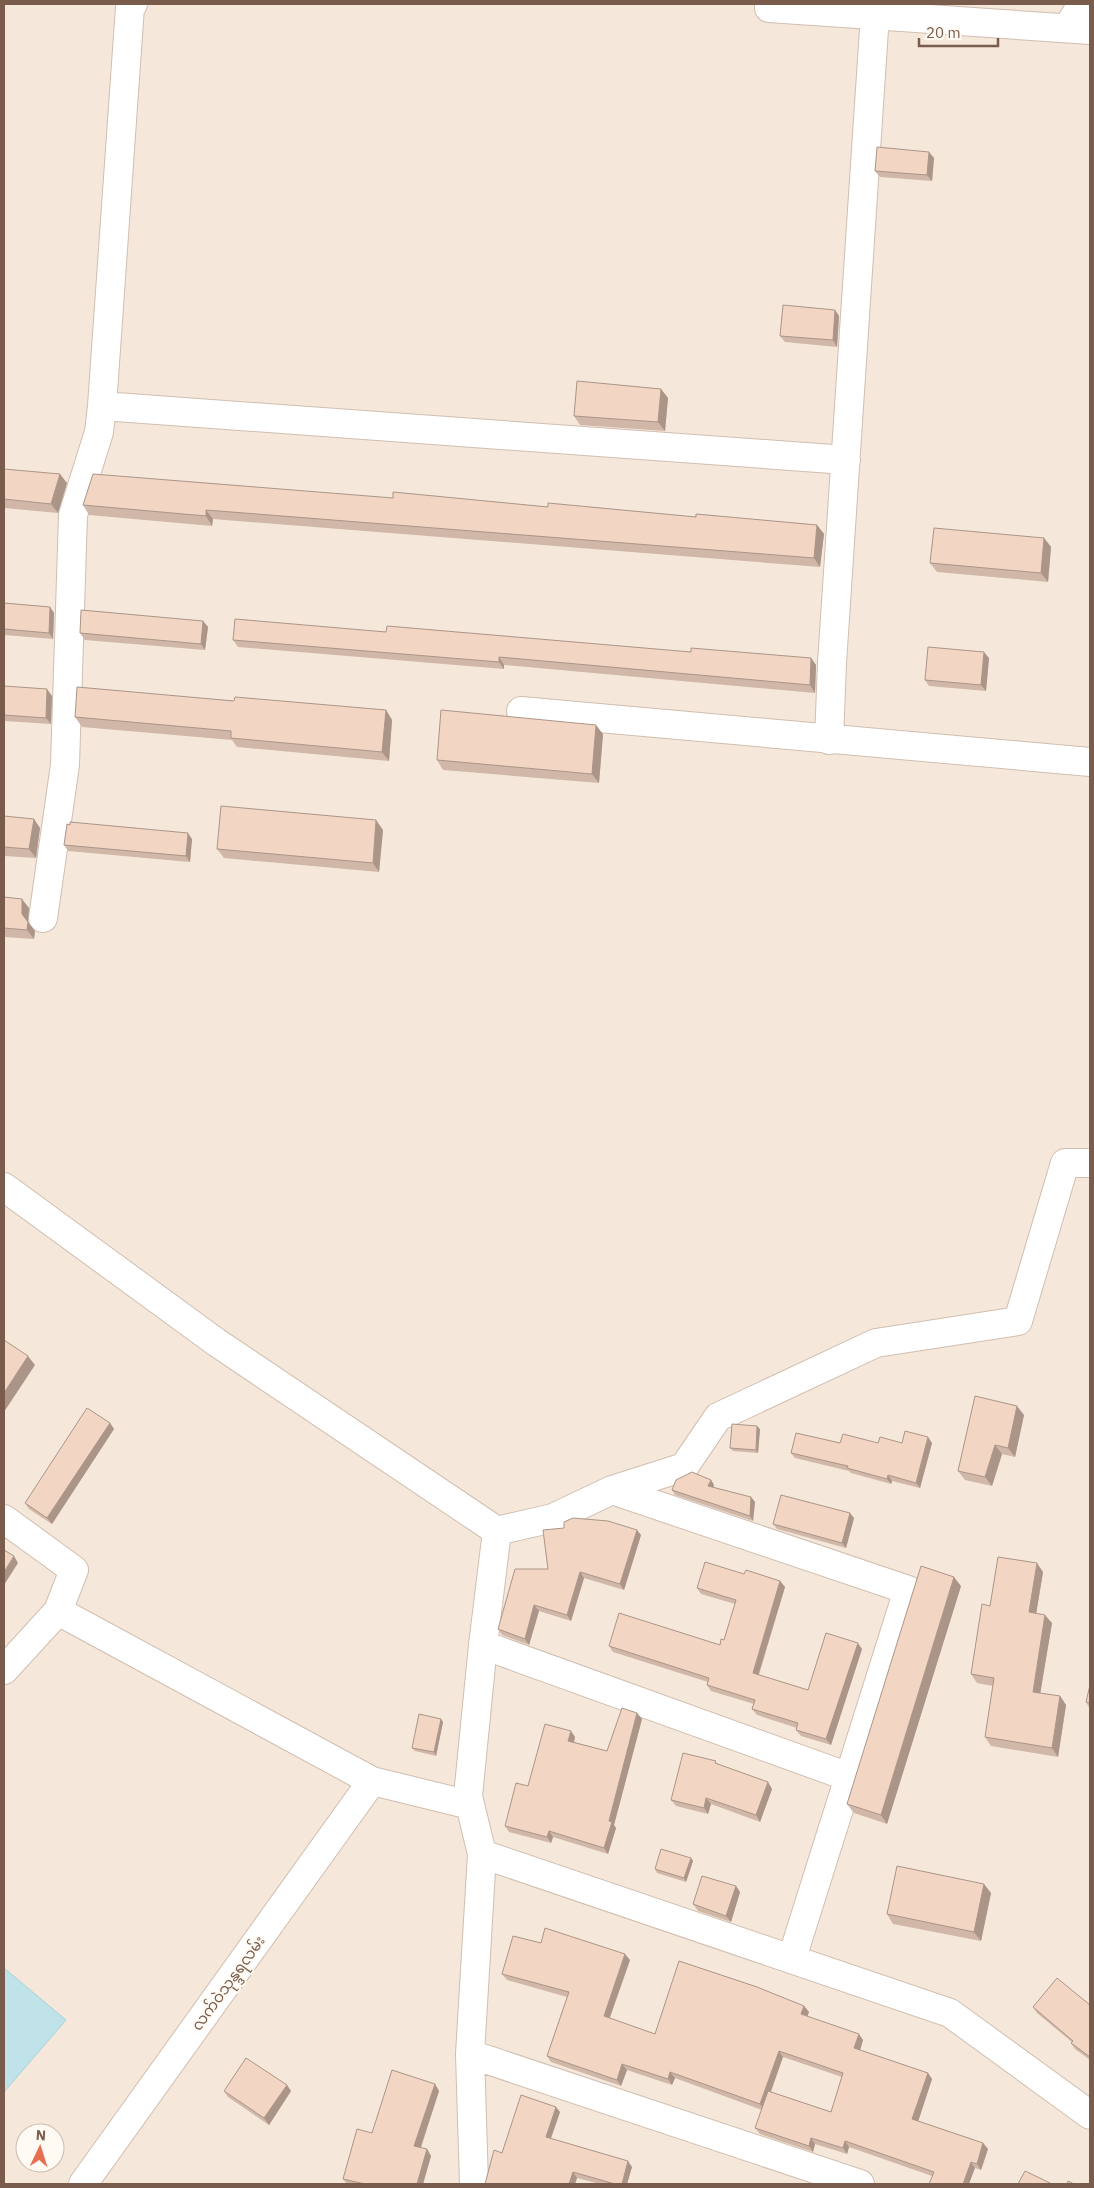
<svg xmlns="http://www.w3.org/2000/svg" width="1094" height="2188" font-family="'IBM Plex Sans','Noto Sans Myanmar',sans-serif">
	<rect width="100%" height="100%" fill="#fdf6ec"/>
	<path fill="#f5e8da" fill-rule="evenodd" d="M 4,4 L 1090,4 L 1090,2184 L 4,2184 ZM 25,2133 L 55,2133 L 55,2163 L 25,2163 Z"/>
	<path fill="#bfe3e8" stroke="#a5d3da" d="M 4,1968 L 66,2020 L 4,2092 Z"/>
	<g fill="none" stroke-linecap="round" stroke-linejoin="round">
		<defs>
			<path id="street" d="M 133,4 L 130,7 L 102,406 L 846,460
				M 770,4 L 769,8 L 1090,30
				M 1068,27 L 1082,4
				M 521,711 L 1090,762
				M 829,740 L 832,663 L 875,14
				M 43,918 L 65,765 L 73,515 L 99,432 L 102,406
				M 4,1187 L 216,1342 L 497,1531 L 553,1518 L 612,1490 L 684,1467 L 718,1417 L 876,1343 L 1018,1321 L 1065,1163 L 1090,1163
				M 612,1490 L 908,1590 L 792,1958
				M 4,1519 L 74,1570 L 58,1611 L 4,1670
				M 58,1611 L 372,1781 L 470,1805
				M 483,1645 L 849,1777
				M 482,1854 L 950,2013 L 1090,2115
				M 470,2054 L 860,2184
				M 83,2184 L 372,1781
				M 474,2184 L 470,2054 L 482,1854 L 468,1796 L 483,1645 L 497,1531"/>
		</defs>
		<use href="#street" stroke="#d1beb0" stroke-width="30"/>
		<use href="#street" stroke="#fff" stroke-width="28"/>
	</g>
	<path fill="#d1b7a8" fill-rule="evenodd" d="M 934,158 L 932,181 L 880,177 L 875,171 Z
		M 835,310 L 839,316 L 837,347 L 785,342 L 780,336 Z
		M 661,389 L 668,398 L 665,431 L 580,425 L 574,416 Z
		M 4,469 L 67,483 L 58,513 L 4,508 Z
		M 393,498 L 548,507 L 817,525 L 824,534 L 820,567 L 213,519 L 212,526 L 89,515 L 83,505 Z
		M 1044,538 L 1051,547 L 1048,582 L 937,572 L 930,563 Z
		M 4,603 L 50,607 L 54,613 L 53,639 L 4,635 Z
		M 203,621 L 208,627 L 205,650 L 85,640 L 80,633 Z
		M 386,632 L 691,652 L 811,658 L 816,665 L 815,693 L 504,665 L 504,669 L 238,647 L 233,640 Z
		M 989,658 L 986,691 L 929,686 L 925,680 Z
		M 4,686 L 52,696 L 51,724 L 4,721 Z
		M 234,701 L 386,710 L 392,720 L 389,761 L 237,747 L 232,740 L 82,727 L 75,717 Z
		M 603,734 L 599,783 L 443,770 L 437,760 Z
		M 4,816 L 40,828 L 36,858 L 4,856 Z
		M 383,830 L 379,872 L 224,858 L 217,849 Z
		M 192,839 L 190,862 L 68,851 L 64,845 Z
		M 4,897 L 29,908 L 28,922 L 35,931 L 34,939 L 4,937 Z
		M 1024,1415 L 1015,1457 L 1002,1454 L 992,1486 L 965,1480 L 958,1471 Z
		M 110,1423 L 114,1429 L 52,1524 L 29,1509 L 25,1503 Z
		M 760,1429 L 758,1453 L 733,1451 L 730,1448 Z
		M 840,1443 L 932,1443 L 920,1488 L 892,1481 L 891,1484 L 851,1473 L 849,1471 L 795,1458 L 791,1453 Z
		M 711,1480 L 714,1485 L 713,1487 L 751,1497 L 755,1502 L 753,1521 L 675,1495 L 672,1490 Z
		M 854,1518 L 846,1548 L 777,1529 L 773,1524 Z
		M 641,1535 L 624,1590 L 584,1578 L 571,1621 L 539,1611 L 529,1645 L 502,1635 L 498,1629 L 548,1569 Z
		M 1043,1572 L 1036,1613 L 1052,1623 L 1040,1693 L 1060,1696 L 1066,1705 L 1058,1757 L 991,1746 L 985,1737 L 993,1686 L 977,1683 L 971,1674 L 990,1606 Z
		M 744,1574 L 780,1581 L 785,1587 L 759,1675 L 808,1690 L 862,1649 L 831,1745 L 801,1736 L 796,1730 L 797,1728 L 757,1715 L 752,1709 L 754,1704 L 711,1691 L 707,1685 L 708,1682 L 613,1652 L 609,1646 L 720,1645 L 724,1640 L 735,1604 L 701,1594 L 697,1588 Z
		M 961,1586 L 887,1824 L 854,1813 L 847,1804 Z
		M 1090,1685 L 1090,1709 L 1086,1702 Z
		M 637,1713 L 642,1719 L 614,1825 L 616,1828 L 608,1854 L 553,1837 L 551,1843 L 509,1832 L 505,1826 L 528,1786 L 575,1737 L 574,1742 L 607,1751 Z
		M 441,1719 L 443,1722 L 436,1756 L 415,1751 L 412,1748 Z
		M 718,1764 L 772,1789 L 760,1822 L 711,1804 L 708,1814 L 676,1806 L 671,1800 Z
		M 691,1858 L 693,1861 L 686,1882 L 657,1873 L 655,1869 Z
		M 736,1886 L 740,1892 L 731,1922 L 698,1911 L 693,1904 Z
		M 991,1893 L 981,1941 L 893,1924 L 887,1914 Z
		M 541,1943 L 630,1960 L 610,2018 L 655,2034 L 804,2006 L 809,2012 L 807,2016 L 863,2040 L 860,2050 L 928,2073 L 932,2079 L 918,2121 L 983,2143 L 988,2149 L 981,2170 L 975,2168 L 932,2176 L 849,2147 L 847,2154 L 815,2144 L 813,2152 L 760,2134 L 755,2128 L 762,2110 L 675,2078 L 672,2085 L 627,2070 L 621,2086 L 551,2062 L 547,2056 L 567,1997 L 507,1980 L 502,1974 ZM 783,2057 L 842,2077 L 831,2112 L 771,2092 Z
		M 1090,2005 L 1090,2060 L 1075,2049 L 1071,2043 L 1072,2042 L 1037,2013 L 1033,2007 Z
		M 435,2084 L 439,2091 L 421,2148 L 427,2149 L 431,2156 L 423,2184 L 347,2184 L 343,2179 L 372,2133 Z
		M 224,2091 L 291,2091 L 269,2125 L 228,2097 Z
		M 560,2112 L 551,2139 L 632,2167 L 627,2184 L 600,2184 L 577,2178 L 575,2184 L 485,2184 L 502,2153 Z"/>
	<path fill="#aa9588" d="M 929,152 L 934,158 L 932,181 L 927,175 Z
		M 835,310 L 839,316 L 837,347 L 833,340 Z
		M 661,389 L 668,398 L 665,431 L 658,422 Z
		M 60,474 L 67,483 L 58,513 L 51,504 Z
		M 206,510 L 213,519 L 212,526 L 206,516 Z
		M 817,525 L 824,534 L 820,567 L 814,558 Z
		M 1044,538 L 1051,547 L 1048,582 L 1041,573 Z
		M 50,607 L 54,613 L 53,639 L 49,633 Z
		M 203,621 L 208,627 L 205,650 L 201,644 Z
		M 984,652 L 989,658 L 986,691 L 981,685 Z
		M 499,657 L 504,665 L 504,669 L 499,662 Z
		M 811,658 L 816,665 L 815,693 L 810,685 Z
		M 47,689 L 52,696 L 51,724 L 46,718 Z
		M 386,710 L 392,720 L 389,761 L 382,752 Z
		M 596,725 L 603,734 L 599,783 L 592,774 Z
		M 34,819 L 40,828 L 36,858 L 29,849 Z
		M 376,820 L 383,830 L 379,872 L 373,863 Z
		M 188,833 L 192,839 L 190,862 L 186,856 Z
		M 22,899 L 29,908 L 28,922 L 35,931 L 34,939 L 27,930 L 22,914 Z
		M 28,1356 L 35,1365 L 4,1412 L 4,1393 Z
		M 1017,1406 L 1024,1415 L 1015,1457 L 1008,1448 Z
		M 110,1423 L 114,1429 L 52,1524 L 47,1518 Z
		M 757,1426 L 760,1429 L 758,1453 L 756,1450 Z
		M 928,1437 L 932,1443 L 920,1488 L 916,1483 Z
		M 995,1445 L 1002,1454 L 992,1486 L 985,1477 Z
		M 888,1475 L 892,1481 L 891,1484 L 887,1479 Z
		M 711,1480 L 714,1485 L 712,1491 L 708,1486 Z
		M 751,1497 L 755,1502 L 753,1521 L 750,1516 Z
		M 850,1513 L 854,1518 L 846,1548 L 842,1543 Z
		M 637,1530 L 641,1535 L 624,1590 L 620,1584 Z
		M 14,1556 L 18,1563 L 4,1585 L 4,1572 Z
		M 1037,1563 L 1043,1572 L 1035,1621 L 1029,1612 Z
		M 580,1572 L 584,1578 L 571,1621 L 567,1615 Z
		M 954,1577 L 961,1586 L 887,1824 L 881,1815 Z
		M 780,1581 L 785,1587 L 757,1679 L 753,1673 Z
		M 534,1605 L 539,1611 L 529,1645 L 525,1639 Z
		M 1045,1615 L 1052,1623 L 1039,1701 L 1033,1692 Z
		M 858,1643 L 862,1649 L 831,1745 L 826,1739 Z
		M 1060,1696 L 1066,1705 L 1058,1757 L 1052,1748 Z
		M 637,1713 L 642,1719 L 614,1825 L 616,1828 L 608,1854 L 604,1848 L 609,1821 Z
		M 441,1719 L 443,1722 L 436,1756 L 434,1752 Z
		M 571,1731 L 575,1737 L 573,1747 L 568,1741 Z
		M 768,1782 L 772,1789 L 760,1822 L 756,1815 Z
		M 706,1798 L 711,1804 L 708,1814 L 704,1808 Z
		M 549,1831 L 553,1837 L 551,1843 L 547,1837 Z
		M 691,1858 L 693,1861 L 686,1882 L 684,1878 Z
		M 984,1884 L 991,1893 L 981,1941 L 974,1932 Z
		M 736,1886 L 740,1892 L 731,1922 L 726,1916 Z
		M 625,1954 L 630,1960 L 608,2022 L 604,2016 Z
		M 804,2006 L 809,2012 L 806,2020 L 801,2014 Z
		M 859,2034 L 863,2040 L 859,2054 L 854,2048 Z
		M 779,2051 L 783,2057 L 764,2110 L 760,2104 Z
		M 622,2064 L 627,2070 L 621,2086 L 617,2080 Z
		M 670,2072 L 675,2078 L 672,2085 L 668,2079 Z
		M 928,2073 L 932,2079 L 917,2125 L 912,2119 Z
		M 435,2084 L 439,2091 L 419,2152 L 414,2146 Z
		M 287,2085 L 291,2091 L 269,2125 L 264,2118 Z
		M 556,2107 L 560,2112 L 549,2143 L 546,2137 Z
		M 811,2138 L 815,2144 L 813,2152 L 809,2146 Z
		M 845,2141 L 849,2147 L 847,2154 L 843,2148 Z
		M 983,2143 L 988,2149 L 981,2170 L 977,2164 Z
		M 427,2149 L 431,2156 L 423,2184 L 417,2184 Z
		M 628,2161 L 632,2167 L 627,2184 L 622,2184 Z
		M 971,2162 L 975,2168 L 969,2184 L 963,2184 Z
		M 573,2172 L 577,2178 L 575,2184 L 569,2184 Z"/>
	<path fill="#f3d5c3" stroke="#aa9588" d="M 877,147 L 929,152 L 927,175 L 875,171 Z
		M 783,305 L 835,310 L 833,340 L 780,336 Z
		M 577,381 L 661,389 L 658,422 L 574,416 Z
		M 4,469 L 60,474 L 51,504 L 4,499 Z
		M 93,474 L 393,498 L 393,492 L 548,507 L 548,503 L 696,517 L 696,514 L 817,525 L 814,558 L 206,510 L 206,516 L 83,505 Z
		M 934,528 L 1044,538 L 1041,573 L 930,563 Z
		M 4,603 L 50,607 L 49,633 L 4,629 Z
		M 81,610 L 203,621 L 201,644 L 80,633 Z
		M 235,619 L 386,632 L 387,626 L 691,652 L 691,648 L 811,658 L 810,685 L 499,657 L 499,662 L 233,640 Z
		M 928,647 L 984,652 L 981,685 L 925,680 Z
		M 4,686 L 47,689 L 46,718 L 4,715 Z
		M 77,687 L 234,701 L 235,697 L 386,710 L 382,752 L 231,738 L 231,731 L 75,717 Z
		M 441,710 L 596,725 L 592,774 L 437,760 Z
		M 221,806 L 376,820 L 373,863 L 217,849 Z
		M 4,816 L 34,819 L 29,849 L 4,847 Z
		M 70,822 L 188,833 L 186,856 L 64,845 L 67,824 L 70,825 Z
		M 4,897 L 22,899 L 22,914 L 28,922 L 27,930 L 4,928 Z
		M 4,1340 L 28,1356 L 4,1393 Z
		M 975,1396 L 1017,1406 L 1008,1448 L 995,1445 L 985,1477 L 958,1471 Z
		M 87,1408 L 110,1423 L 47,1518 L 25,1503 Z
		M 732,1424 L 757,1426 L 756,1450 L 730,1448 Z
		M 905,1431 L 928,1437 L 916,1483 L 888,1475 L 887,1479 L 847,1468 L 848,1466 L 791,1453 L 796,1433 L 840,1443 L 843,1434 L 878,1443 L 880,1437 L 902,1443 Z
		M 692,1472 L 711,1480 L 708,1486 L 751,1497 L 750,1516 L 672,1490 L 676,1480 Z
		M 781,1495 L 850,1513 L 842,1543 L 773,1524 Z
		M 573,1518 L 608,1521 L 637,1530 L 620,1584 L 580,1572 L 567,1615 L 534,1605 L 525,1639 L 498,1629 L 515,1569 L 548,1569 L 543,1530 L 564,1528 L 564,1522 Z
		M 4,1550 L 14,1556 L 4,1572 Z
		M 998,1557 L 1037,1563 L 1029,1612 L 1045,1615 L 1033,1692 L 1060,1696 L 1052,1748 L 985,1737 L 994,1678 L 971,1674 L 982,1604 L 990,1606 Z
		M 705,1562 L 744,1574 L 746,1570 L 780,1581 L 753,1673 L 808,1690 L 826,1633 L 858,1643 L 826,1739 L 796,1730 L 798,1723 L 752,1709 L 755,1700 L 707,1685 L 709,1678 L 609,1646 L 619,1613 L 720,1645 L 721,1639 L 724,1640 L 736,1600 L 697,1588 Z
		M 921,1566 L 954,1577 L 881,1815 L 847,1804 Z
		M 1090,1685 L 1090,1703 L 1086,1702 Z
		M 622,1708 L 637,1713 L 609,1821 L 612,1822 L 604,1848 L 549,1831 L 547,1837 L 505,1826 L 516,1783 L 528,1786 L 545,1724 L 571,1731 L 568,1741 L 607,1751 Z
		M 419,1714 L 441,1719 L 434,1752 L 412,1748 Z
		M 683,1753 L 716,1761 L 715,1763 L 768,1782 L 756,1815 L 706,1798 L 704,1808 L 671,1800 Z
		M 661,1849 L 691,1858 L 684,1878 L 655,1869 Z
		M 897,1866 L 984,1884 L 974,1932 L 887,1914 Z
		M 702,1876 L 736,1886 L 726,1916 L 693,1904 Z
		M 545,1928 L 625,1954 L 604,2016 L 655,2034 L 679,1961 L 757,1987 L 804,2006 L 801,2014 L 859,2034 L 854,2048 L 928,2073 L 912,2119 L 983,2143 L 977,2164 L 971,2162 L 963,2184 L 929,2184 L 934,2172 L 845,2141 L 843,2148 L 811,2138 L 809,2146 L 755,2128 L 768,2091 L 831,2112 L 843,2073 L 779,2051 L 760,2104 L 670,2072 L 668,2079 L 622,2064 L 617,2080 L 547,2056 L 569,1992 L 502,1974 L 513,1936 L 541,1943 Z
		M 1057,1978 L 1090,2005 L 1090,2057 L 1071,2043 L 1073,2041 L 1033,2007 Z
		M 246,2058 L 287,2085 L 264,2118 L 224,2091 Z
		M 392,2070 L 435,2084 L 414,2146 L 427,2149 L 417,2184 L 365,2184 L 343,2179 L 357,2129 L 372,2133 Z
		M 521,2095 L 556,2107 L 546,2137 L 628,2161 L 622,2184 L 615,2184 L 573,2172 L 569,2184 L 485,2184 L 494,2150 L 502,2153 Z
		M 1025,2171 L 1052,2184 L 1018,2184 Z
		M 1068,2181 L 1074,2184 L 1067,2184 Z"/>
	<g text-anchor="middle" dominant-baseline="central" stroke-width="4" stroke-linejoin="round" paint-order="stroke">
		<g font-size="15" fill="#7a5c4d" stroke="#fffaf3">
			<text transform="translate(228 1983) rotate(-54)">လက်ဝဲသုန္ဒရလမ်း</text>
		</g>
	</g>
	<rect width="1094" height="2188" fill="none" stroke="#7a5c4d" stroke-width="10"/>
	<g transform="translate(40 2148) rotate(4)"><circle r="24" fill="#fffaf3" stroke="#cabbb1"/>
	<path d="M0-4L9 19L0 12L-9 19Z" fill="#e76f51"/>
	<text y="-8" font-size="14" font-weight="bold" text-anchor="middle" fill="#7a5c4d">N</text>
	</g>
	<path d="M919 38v8h79v-8" fill="none" stroke="#7a5c4d" stroke-width="2.5"/>
	<text x="926" y="38" font-size="15" fill="#7a5c4d" stroke="#fffaf3" stroke-width="4" paint-order="stroke">20 m</text>
</svg>
